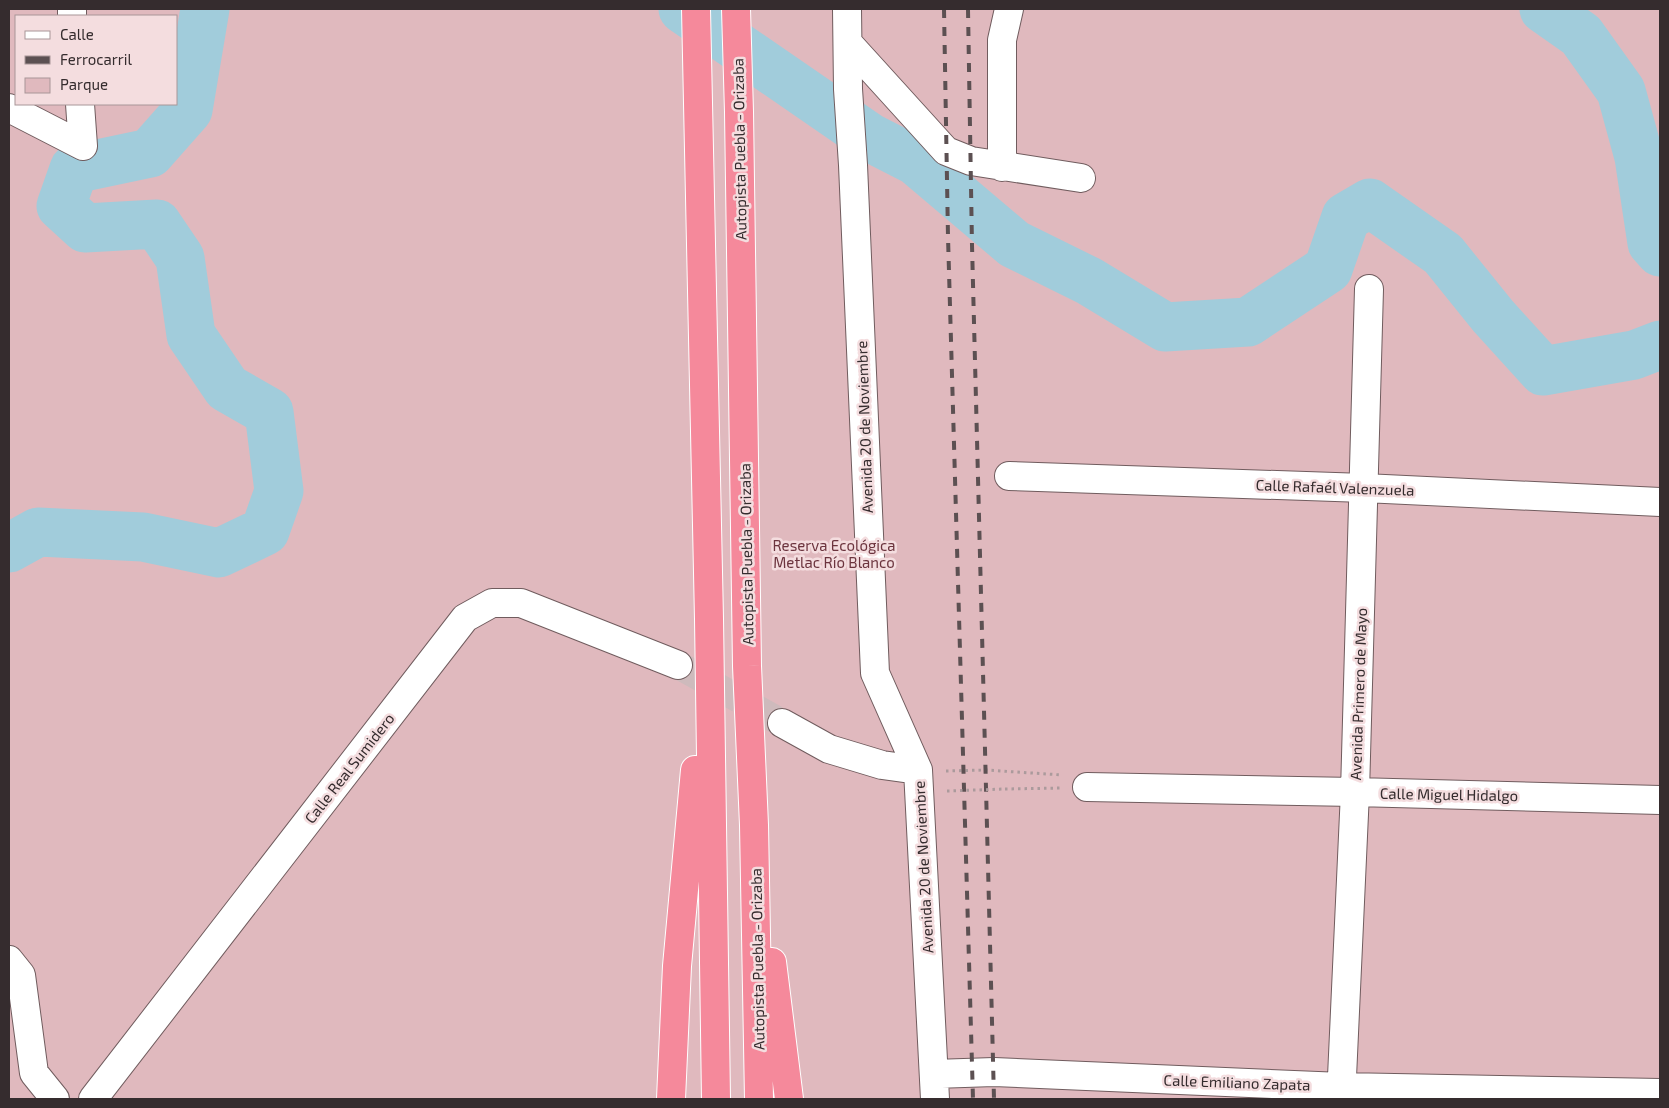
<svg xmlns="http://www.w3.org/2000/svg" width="1669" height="1108" font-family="'Exo 2',sans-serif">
	<rect width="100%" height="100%" fill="#f4dddf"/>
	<path fill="#e0b9be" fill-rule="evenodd" d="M 9,9 L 1660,9 L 1660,1099 L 9,1099 ZM 16,16 L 176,16 L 176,104 L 16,104 Z"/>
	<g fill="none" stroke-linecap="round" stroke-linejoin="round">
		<path stroke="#a1ccdb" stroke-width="49" d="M 683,9 L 869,137 L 916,161 L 1014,244 L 1089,281 L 1165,327 L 1248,322 L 1328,269 L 1346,217 L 1370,203 L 1443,254 L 1493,316 L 1543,371 L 1634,355 L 1660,345
			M 1544,9 L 1581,35 L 1621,91 L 1639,157 L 1652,243 L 1660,252
			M 9,548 L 38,532 L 143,537 L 219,553 L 265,531 L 279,491 L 269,412 L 227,388 L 191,335 L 180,258 L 157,224 L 85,228 L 61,206 L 74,169 L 150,153 L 188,110 L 205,9"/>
		<path stroke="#cebabc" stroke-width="28" stroke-dasharray="28 14" stroke-linecap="butt" d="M 678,665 L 782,723"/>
		<defs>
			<path id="minor" d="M 72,9 L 72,16
				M 847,9 L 848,89 L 853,165 L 875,673 L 918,770 L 935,1099
				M 848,43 L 946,151 L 971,161 L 1081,178
				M 80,104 L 83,146
				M 9,108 L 83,146
				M 1002,167 L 1002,40 L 1009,9
				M 1009,476 L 1364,488 L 1660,502
				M 782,723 L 829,749 L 882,765 L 918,770
				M 1087,787 L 1355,792 L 1660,800
				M 9,960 L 21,975 L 34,1073 L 55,1099
				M 934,1074 L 994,1072 L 1342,1087 L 1660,1093
				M 93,1099 L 465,618 L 492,603 L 521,603 L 678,665
				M 1341,1099 L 1355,792 L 1369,289"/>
			<path id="highway" d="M 696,9 L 709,619 L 716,1099
				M 736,9 L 739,112 L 747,666 L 754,825 L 759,1099
				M 772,962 L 789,1099
				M 671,1099 L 677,966 L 695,770"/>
		</defs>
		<use href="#minor" stroke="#705c5e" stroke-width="30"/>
		<use href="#highway" stroke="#fff" stroke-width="30"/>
		<path stroke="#ab9a9c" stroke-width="3" stroke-dasharray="2.5 4" stroke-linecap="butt" d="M 946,771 L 986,770 L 1062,775
			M 1005,789 L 1062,788"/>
		<use href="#minor" stroke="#fff" stroke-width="28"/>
		<use href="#highway" stroke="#f5899b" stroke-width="28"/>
		<path stroke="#5c5052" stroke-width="4" stroke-dasharray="9 9" stroke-linecap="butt" d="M 944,9 L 948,237 L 973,1099
			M 968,9 L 972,245 L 994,1099"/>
		<path stroke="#ab9a9c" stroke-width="3" stroke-dasharray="2.5 4" stroke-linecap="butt" d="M 947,791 L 1005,789"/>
	</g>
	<g text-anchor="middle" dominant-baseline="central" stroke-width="5" stroke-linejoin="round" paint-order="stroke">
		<g font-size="15" fill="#352c2e" stroke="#f4dddf">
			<text transform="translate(739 149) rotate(-91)">Autopista Puebla - Orizaba</text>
			<text transform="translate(864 427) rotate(-92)">Avenida 20 de Noviembre</text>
			<text transform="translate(1335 487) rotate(2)">Calle Rafaél Valenzuela</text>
			<text transform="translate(746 554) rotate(-91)">Autopista Puebla - Orizaba</text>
			<text transform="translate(1358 694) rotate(-88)">Avenida Primero de Mayo</text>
			<text transform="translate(349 768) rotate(-52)">Calle Real Sumidero</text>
			<text transform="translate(1449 794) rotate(1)">Calle Miguel Hidalgo</text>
			<text transform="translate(923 867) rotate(-93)">Avenida 20 de Noviembre</text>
			<text transform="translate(757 959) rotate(-91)">Autopista Puebla - Orizaba</text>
			<text transform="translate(1237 1082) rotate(2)">Calle Emiliano Zapata</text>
		</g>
		<g font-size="15" fill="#6c343e" stroke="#f4dddf">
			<text x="834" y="545">Reserva Ecológica<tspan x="834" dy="17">Metlac Río Blanco</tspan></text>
		</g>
	</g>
	<rect width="1669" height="1108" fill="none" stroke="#352c2e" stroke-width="20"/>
	<rect x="15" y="15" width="162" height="90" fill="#f4dddf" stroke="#a89698"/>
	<rect x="25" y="31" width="25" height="8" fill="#ffffff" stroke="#a89698"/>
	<text x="60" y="40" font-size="15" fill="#352c2e">Calle</text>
	<rect x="25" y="56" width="25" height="8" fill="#5c5052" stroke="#a89698"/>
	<text x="60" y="65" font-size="15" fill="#352c2e">Ferrocarril</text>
	<rect x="25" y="78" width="25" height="15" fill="#e0b9be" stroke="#a89698"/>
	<text x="60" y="90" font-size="15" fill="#352c2e">Parque</text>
</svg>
